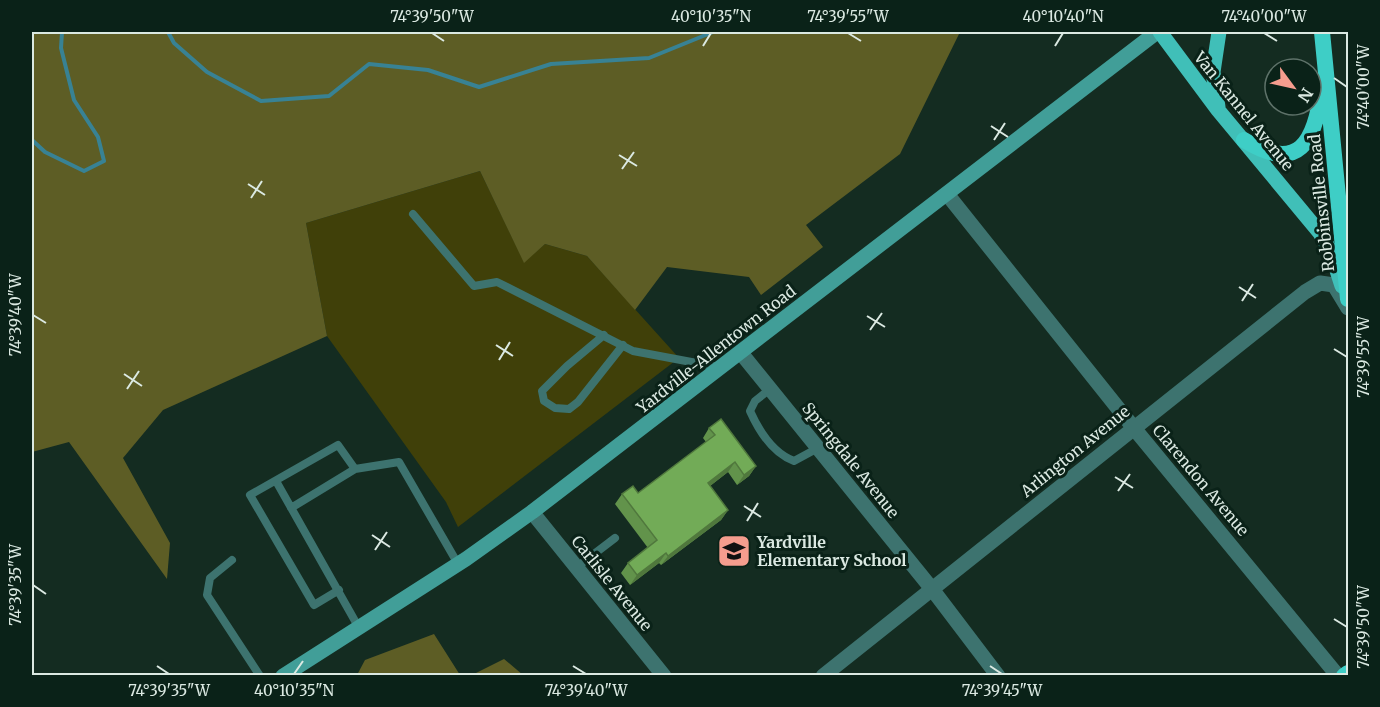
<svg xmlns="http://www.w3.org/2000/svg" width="1380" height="707" font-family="Merriweather,serif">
	<rect width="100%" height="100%" fill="#142c21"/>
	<path fill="#404009" d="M 480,171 L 524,262 L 545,244 L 587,256 L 679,358 L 458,527 L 446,502 L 327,336 L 306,223 Z"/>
	<path fill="#5d5d25" d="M 32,32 L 960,32 L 900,154 L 806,225 L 823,247 L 761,295 L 749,277 L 667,267 L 635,310 L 587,256 L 545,244 L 524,263 L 480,171 L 306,223 L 327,336 L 163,410 L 123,458 L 170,543 L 167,579 L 69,442 L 32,452 Z
		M 434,634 L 460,675 L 357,675 L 365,660 Z
		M 504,659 L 523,675 L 472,675 Z"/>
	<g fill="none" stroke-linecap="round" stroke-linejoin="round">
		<path stroke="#388294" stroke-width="4" d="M 168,32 L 174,43 L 207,72 L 261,101 L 329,96 L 369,64 L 428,70 L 479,87 L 551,64 L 649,58 L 713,32
			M 32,140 L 45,152 L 84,171 L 104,161 L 98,137 L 74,100 L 61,48 L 62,32"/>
		<path stroke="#3d736f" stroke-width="8" d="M 413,214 L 474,286 L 497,282 L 633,351 L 718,367
			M 604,335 L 567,366 L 542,391 L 544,401 L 555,408 L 569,409 L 578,402 L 623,345
			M 770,389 L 755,401 L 750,411 C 759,431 772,453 794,461 L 818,448
			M 276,481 L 359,628
			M 291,508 L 355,469
			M 232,560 L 210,578 L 207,595 L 260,676
			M 577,567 L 615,538
			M 339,590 L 314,605 L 250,495 L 338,445 L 355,469 L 399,462 L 458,564"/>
		<path stroke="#3d736f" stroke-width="15" d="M 947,194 L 1133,427 L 1338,676
			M 741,353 L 932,589 L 998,676
			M 532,512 L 664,676
			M 823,676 L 1305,292 L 1320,283 L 1334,285 L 1348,308"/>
		<path stroke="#419e98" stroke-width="15" d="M 283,676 L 466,559 L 532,512 L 1157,32"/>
		<path stroke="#40bfb8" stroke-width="15" d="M 1160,32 L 1218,110 L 1320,233 L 1331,252 L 1342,286
			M 1218,107 L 1213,72 L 1219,32"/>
		<path stroke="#3ecec6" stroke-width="16" d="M 1322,32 L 1348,299
			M 1244,140 C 1299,174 1315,142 1322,89
			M 1344,676 L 1348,673"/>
	</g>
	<path fill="#62934b" d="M 709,428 L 756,466 L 749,476 L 737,485 L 728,472 L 710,486 L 728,510 L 721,520 L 661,565 L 659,563 L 630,585 L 621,573 L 628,563 L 648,548 L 615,504 L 622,494 L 638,493 L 706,442 L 703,438 Z"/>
	<path fill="#50783d" d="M 735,462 L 728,472 L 701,493 L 708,483 Z
		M 756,466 L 749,476 L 737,485 L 744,475 Z
		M 728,510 L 721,520 L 661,565 L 668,556 Z
		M 666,553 L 659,563 L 630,585 L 637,575 Z"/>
	<path fill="#72ab57" stroke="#50783d" stroke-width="1.5" d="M 721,419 L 756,466 L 744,475 L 735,462 L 708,483 L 728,510 L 668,556 L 666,553 L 637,575 L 628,563 L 657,540 L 622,494 L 633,486 L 638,493 L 715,435 L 709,428 Z"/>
	<path fill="none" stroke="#dbe9e2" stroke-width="2" d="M 432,33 L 444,41M 848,33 L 861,41M 1264,33 L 1277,41M 703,46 L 711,33M 1055,46 L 1063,33M 1334,78 L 1347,87M 991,126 L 1008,137M 994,140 L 1005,123M 619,155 L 637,166M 622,169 L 634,152M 248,184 L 265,195M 251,198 L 262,181M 1239,287 L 1256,298M 1242,301 L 1253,284M 33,315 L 46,323M 867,316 L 885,327M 870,330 L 882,313M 496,345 L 513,356M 1334,349 L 1347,357M 499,360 L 510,342M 124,374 L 142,386M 127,389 L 139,371M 1115,477 L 1133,488M 1118,491 L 1130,474M 744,506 L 761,517M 747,521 L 758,503M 372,535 L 390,547M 375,550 L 387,532M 33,585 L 46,594M 1334,619 L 1347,627M 157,666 L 169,674M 573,666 L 586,674M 990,666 L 1002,674M 294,674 L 303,661"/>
	<defs>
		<symbol id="school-square" viewBox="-11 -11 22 22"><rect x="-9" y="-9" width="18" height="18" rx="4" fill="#f59d8e" stroke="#0a2218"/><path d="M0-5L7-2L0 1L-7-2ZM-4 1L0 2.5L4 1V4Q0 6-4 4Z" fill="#111"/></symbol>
	</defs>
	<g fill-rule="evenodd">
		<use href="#school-square" x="715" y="532" width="38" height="38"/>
	</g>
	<g text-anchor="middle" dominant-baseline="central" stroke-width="6" stroke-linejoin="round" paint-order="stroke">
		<g font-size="16" fill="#dbe9e2" stroke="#0a2218">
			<text transform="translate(1244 111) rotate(51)">Van Kannel Avenue</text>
			<text transform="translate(1321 203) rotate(-96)">Robbinsville Road</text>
			<text transform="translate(716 349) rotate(-38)">Yardville-Allentown Road</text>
			<text transform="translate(1075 451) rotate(-39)">Arlington Avenue</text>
			<text transform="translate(851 460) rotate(51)">Springdale Avenue</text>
			<text transform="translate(1201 480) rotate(50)">Clarendon Avenue</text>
			<text transform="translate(612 583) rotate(51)">Carlisle Avenue</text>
		</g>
		<g font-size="16" font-weight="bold" fill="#dbe9e2" stroke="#0a2218" text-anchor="start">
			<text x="757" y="542">Yardville<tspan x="757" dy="18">Elementary School</tspan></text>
		</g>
	</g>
	<rect width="1380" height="707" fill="none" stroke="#0a2218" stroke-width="66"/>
	<g transform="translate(1293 87) rotate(123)"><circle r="28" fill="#0a2218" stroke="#5e7269" stroke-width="1.5"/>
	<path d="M0-4.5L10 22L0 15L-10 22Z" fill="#f59d8e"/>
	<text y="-9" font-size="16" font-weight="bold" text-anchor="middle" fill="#dbe9e2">N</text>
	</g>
	<rect x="33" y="33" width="1314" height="641" fill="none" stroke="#dbe9e2" stroke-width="2"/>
	<g font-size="15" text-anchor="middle" fill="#dbe9e2">
		<text x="432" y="22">74°39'50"W</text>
		<text x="711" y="22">40°10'35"N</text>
		<text x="848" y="22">74°39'55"W</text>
		<text x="1063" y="22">40°10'40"N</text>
		<text x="1264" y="22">74°40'00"W</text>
		<text transform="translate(1364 87) rotate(-90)" y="5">74°40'00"W</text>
		<text transform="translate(16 315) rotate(-90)" y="5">74°39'40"W</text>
		<text transform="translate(1364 357) rotate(-90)" y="5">74°39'55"W</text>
		<text transform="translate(16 585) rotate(-90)" y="5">74°39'35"W</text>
		<text transform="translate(1364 627) rotate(-90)" y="5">74°39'50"W</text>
		<text x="169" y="696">74°39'35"W</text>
		<text x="294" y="696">40°10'35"N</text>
		<text x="586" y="696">74°39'40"W</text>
		<text x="1002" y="696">74°39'45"W</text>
	</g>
</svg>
